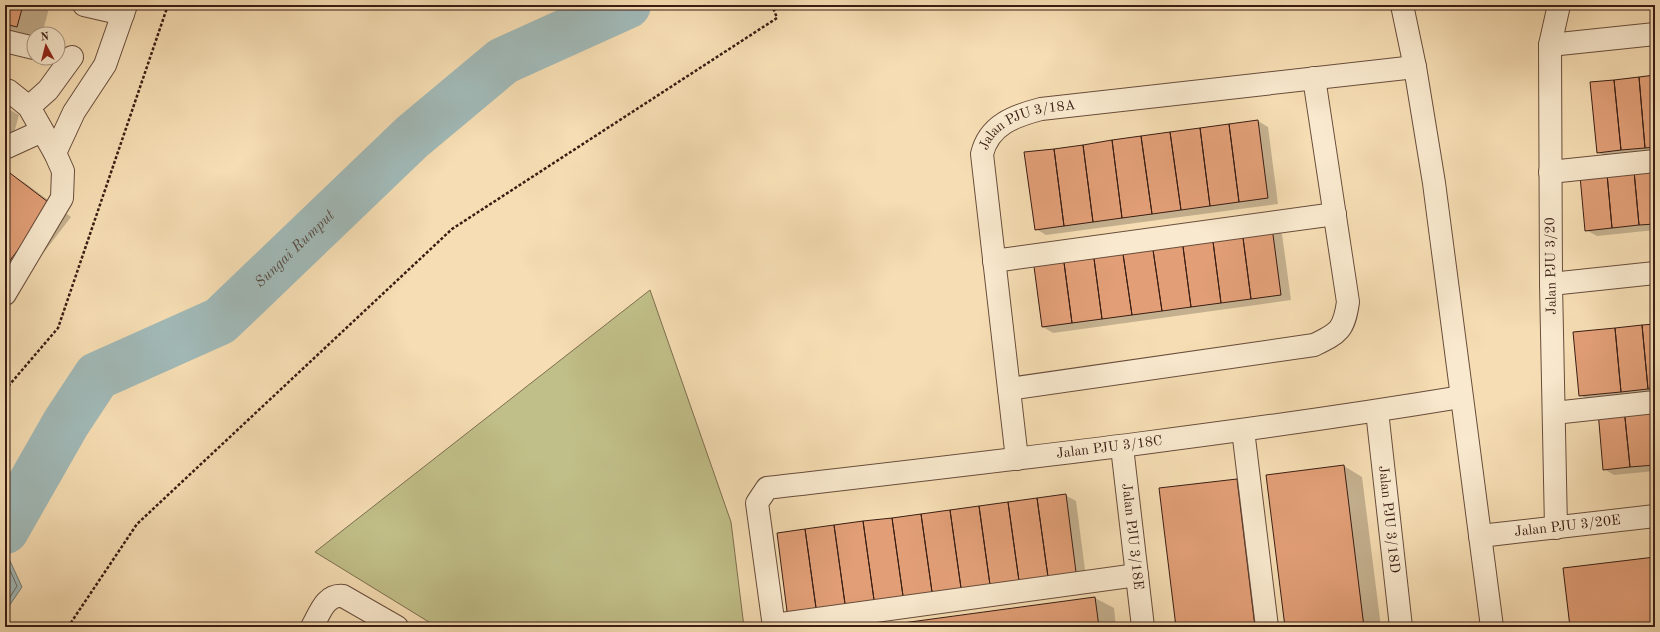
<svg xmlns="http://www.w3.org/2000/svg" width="1660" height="632" font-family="'Old Standard TT',serif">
	<rect width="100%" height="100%" fill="#f6ddb3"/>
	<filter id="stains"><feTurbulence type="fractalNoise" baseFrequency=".005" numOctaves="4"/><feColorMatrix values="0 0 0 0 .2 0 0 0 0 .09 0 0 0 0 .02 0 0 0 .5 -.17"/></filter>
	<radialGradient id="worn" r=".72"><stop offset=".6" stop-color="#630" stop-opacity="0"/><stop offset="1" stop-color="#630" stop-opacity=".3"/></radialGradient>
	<path fill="#c1bf89" stroke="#7d6e4e" d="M 650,290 L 731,522 L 744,627 L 437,627 L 315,552 Z"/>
	<path fill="#a1b9b7" stroke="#777b75" d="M 5,550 L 22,587 L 5,612 Z"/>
	<path fill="#0003" d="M 5,5 L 50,5 L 42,34 L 34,34 L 34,39 L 5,31 Z
		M 1614,5 L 1646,5 L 1619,8 Z
		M 1655,77 L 1655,154 L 1608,158 L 1598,152 Z
		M 5,107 L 19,115 L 12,140 L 5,140 Z
		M 1258,121 L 1268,127 L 1278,204 L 1046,235 L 1036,229 Z
		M 1655,170 L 1655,230 L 1597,236 L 1586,230 Z
		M 6,172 L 25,183 L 71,217 L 5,303 Z
		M 1272,228 L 1282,234 L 1291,300 L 1053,333 L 1043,327 Z
		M 1655,325 L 1655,395 L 1590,401 L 1580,395 Z
		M 1655,406 L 1655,471 L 1614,475 L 1604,469 Z
		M 1344,466 L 1362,477 L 1381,627 L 1286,627 Z
		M 1237,480 L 1255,490 L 1272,627 L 1177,627 Z
		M 1065,495 L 1076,501 L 1087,585 L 778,534 Z
		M 1095,598 L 1114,608 L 1116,627 L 880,627 Z"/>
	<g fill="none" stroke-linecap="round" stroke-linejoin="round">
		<path stroke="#6d6b65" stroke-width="1" d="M 5,559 L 17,586 L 5,605"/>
		<path stroke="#a1b9b7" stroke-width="48" id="s1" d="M 5,530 L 66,423 L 97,376 L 220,321 L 412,137 L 503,61 L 627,5"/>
	</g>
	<path fill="#e29f77" stroke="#391d13" d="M 5,5 L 23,5 L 17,27 L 5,24 Z
		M 1655,75 L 1655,147 L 1645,148 L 1639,77 Z
		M 1639,77 L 1645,148 L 1621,150 L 1614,80 Z
		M 1614,80 L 1621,150 L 1597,153 L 1590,82 Z
		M 1258,120 L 1268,198 L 1239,202 L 1229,124 Z
		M 1229,124 L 1239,202 L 1210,206 L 1200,128 Z
		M 1200,128 L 1210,206 L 1181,210 L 1170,132 Z
		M 1170,132 L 1181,210 L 1152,214 L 1141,136 Z
		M 1141,136 L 1152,214 L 1122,218 L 1112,140 Z
		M 1112,140 L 1122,218 L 1093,222 L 1083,145 Z
		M 1083,145 L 1093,222 L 1064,226 L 1054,149 Z
		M 1054,149 L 1064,226 L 1035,230 L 1024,152 Z
		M 1655,169 L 1655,224 L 1639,225 L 1634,171 Z
		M 6,170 L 52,205 L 5,267 L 5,172 Z
		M 1634,171 L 1639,225 L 1612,228 L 1607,174 Z
		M 1607,174 L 1612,228 L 1585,231 L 1580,176 Z
		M 1272,227 L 1281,295 L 1251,299 L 1242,230 Z
		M 1242,230 L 1251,299 L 1221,303 L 1212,234 Z
		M 1212,234 L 1221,303 L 1191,307 L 1182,239 Z
		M 1182,239 L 1191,307 L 1162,311 L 1152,243 Z
		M 1152,243 L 1162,311 L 1132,315 L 1122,247 Z
		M 1122,247 L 1132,315 L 1102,319 L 1093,251 Z
		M 1093,251 L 1102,319 L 1072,323 L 1063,255 Z
		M 1063,255 L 1072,323 L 1042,327 L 1033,259 Z
		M 1655,324 L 1655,388 L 1648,389 L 1642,325 Z
		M 1642,325 L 1648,389 L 1621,392 L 1615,328 Z
		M 1615,328 L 1621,392 L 1579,396 L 1573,332 Z
		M 1655,405 L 1655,451 L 1651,406 Z
		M 1651,406 L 1655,465 L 1630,467 L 1624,408 Z
		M 1624,408 L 1630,467 L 1603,470 L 1598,411 Z
		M 1344,465 L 1364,627 L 1285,627 L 1266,475 Z
		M 1237,479 L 1255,627 L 1176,627 L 1159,488 Z
		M 1066,494 L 1077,580 L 1049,584 L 1037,498 Z
		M 1037,498 L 1049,584 L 1020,588 L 1008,502 Z
		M 1008,502 L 1020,588 L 991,592 L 979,506 Z
		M 979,506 L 991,592 L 962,595 L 950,510 Z
		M 950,510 L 962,595 L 933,599 L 921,514 Z
		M 921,514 L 933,599 L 904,603 L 892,518 Z
		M 892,518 L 904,603 L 875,607 L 863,521 Z
		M 863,521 L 875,607 L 846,611 L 834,525 Z
		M 834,525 L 846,611 L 817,615 L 805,529 Z
		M 805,529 L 817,615 L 788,619 L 777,533 Z
		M 1655,557 L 1655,627 L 1570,627 L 1563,568 Z
		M 1095,597 L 1099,627 L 873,627 Z"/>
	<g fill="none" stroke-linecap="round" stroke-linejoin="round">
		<defs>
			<g id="minor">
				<path d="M 84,5 L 123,14"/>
				<path d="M 1402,5 L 1415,67 L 1434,183 L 1492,627"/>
				<path d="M 5,41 L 34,48"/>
				<path d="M 1550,45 L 1655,34"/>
				<path d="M 5,90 L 9,91 L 29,107 L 55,153 L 63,171 L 62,198 L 5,294"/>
				<path d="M 29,107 L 48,90 L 72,57"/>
				<path d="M 7,147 L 42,131"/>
				<path d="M 55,153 L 74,112 L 105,65 L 126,5"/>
				<path d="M 1550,172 L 1655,161"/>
				<path d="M 994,261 L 1335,214"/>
				<path d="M 1551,284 L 1655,273"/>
				<path d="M 1009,389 L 1314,345 C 1339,333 1344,330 1348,302 L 1314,78"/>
				<path id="s2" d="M 1377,411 L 1401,627"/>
				<path d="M 1554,413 L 1655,402"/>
				<path d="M 1243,430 L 1267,627"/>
				<path id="s3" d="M 1122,447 L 1143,627"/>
				<path id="s4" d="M 1017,459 L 982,154 C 989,125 1014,116 1041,109 L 1415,67"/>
				<path d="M 1556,528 L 1551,284 L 1550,45 L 1559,5"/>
				<path id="s5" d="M 1480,536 L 1655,516"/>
				<path d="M 774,625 L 1137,575"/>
				<path d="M 312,627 C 320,613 325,594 343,596 L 397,627"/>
				<path id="s6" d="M 774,627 L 757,503 L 767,488 C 999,461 1231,435 1461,397"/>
			</g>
		</defs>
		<use href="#minor" stroke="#684d3b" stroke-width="24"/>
		<path stroke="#391d13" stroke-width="2.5" stroke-dasharray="3 2" stroke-linecap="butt" d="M 5,390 L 58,328 L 168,5
			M 68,627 L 137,524 L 452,229 L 777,18 L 772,5"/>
		<use href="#minor" stroke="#f9e9ce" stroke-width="22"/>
	</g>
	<g text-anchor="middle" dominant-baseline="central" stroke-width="4" stroke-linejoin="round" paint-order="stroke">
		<g font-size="14" fill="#391d13" stroke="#f9e9ce">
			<text stroke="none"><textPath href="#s4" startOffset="366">Jalan PJU 3/18A</textPath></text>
			<text transform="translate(1551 266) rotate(-91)">Jalan PJU 3/20</text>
			<text stroke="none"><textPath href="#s6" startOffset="488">Jalan PJU 3/18C</textPath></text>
			<text stroke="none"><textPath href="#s2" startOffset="109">Jalan PJU 3/18D</textPath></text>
			<text stroke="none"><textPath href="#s5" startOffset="88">Jalan PJU 3/20E</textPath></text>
			<text stroke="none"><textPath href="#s3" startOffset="90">Jalan PJU 3/18E</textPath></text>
		</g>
		<g font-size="15" font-style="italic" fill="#584c44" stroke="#f9e9ce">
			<text stroke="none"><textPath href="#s1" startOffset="418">Sungai Rumput</textPath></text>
		</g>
	</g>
	<rect width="1660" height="632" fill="none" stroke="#f6ddb3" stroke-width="20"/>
	<rect x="6" y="6" width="1648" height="620" fill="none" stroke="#391d13" stroke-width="2"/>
	<rect x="10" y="10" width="1640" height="612" fill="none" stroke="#391d13"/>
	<g transform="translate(46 46) rotate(353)"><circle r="19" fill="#f9e9ce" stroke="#ac9783"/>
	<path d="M0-3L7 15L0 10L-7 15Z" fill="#8f2418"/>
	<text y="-6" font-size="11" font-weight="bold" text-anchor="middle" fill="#391d13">N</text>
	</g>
	<rect width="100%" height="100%" filter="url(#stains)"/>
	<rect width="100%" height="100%" fill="url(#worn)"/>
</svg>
